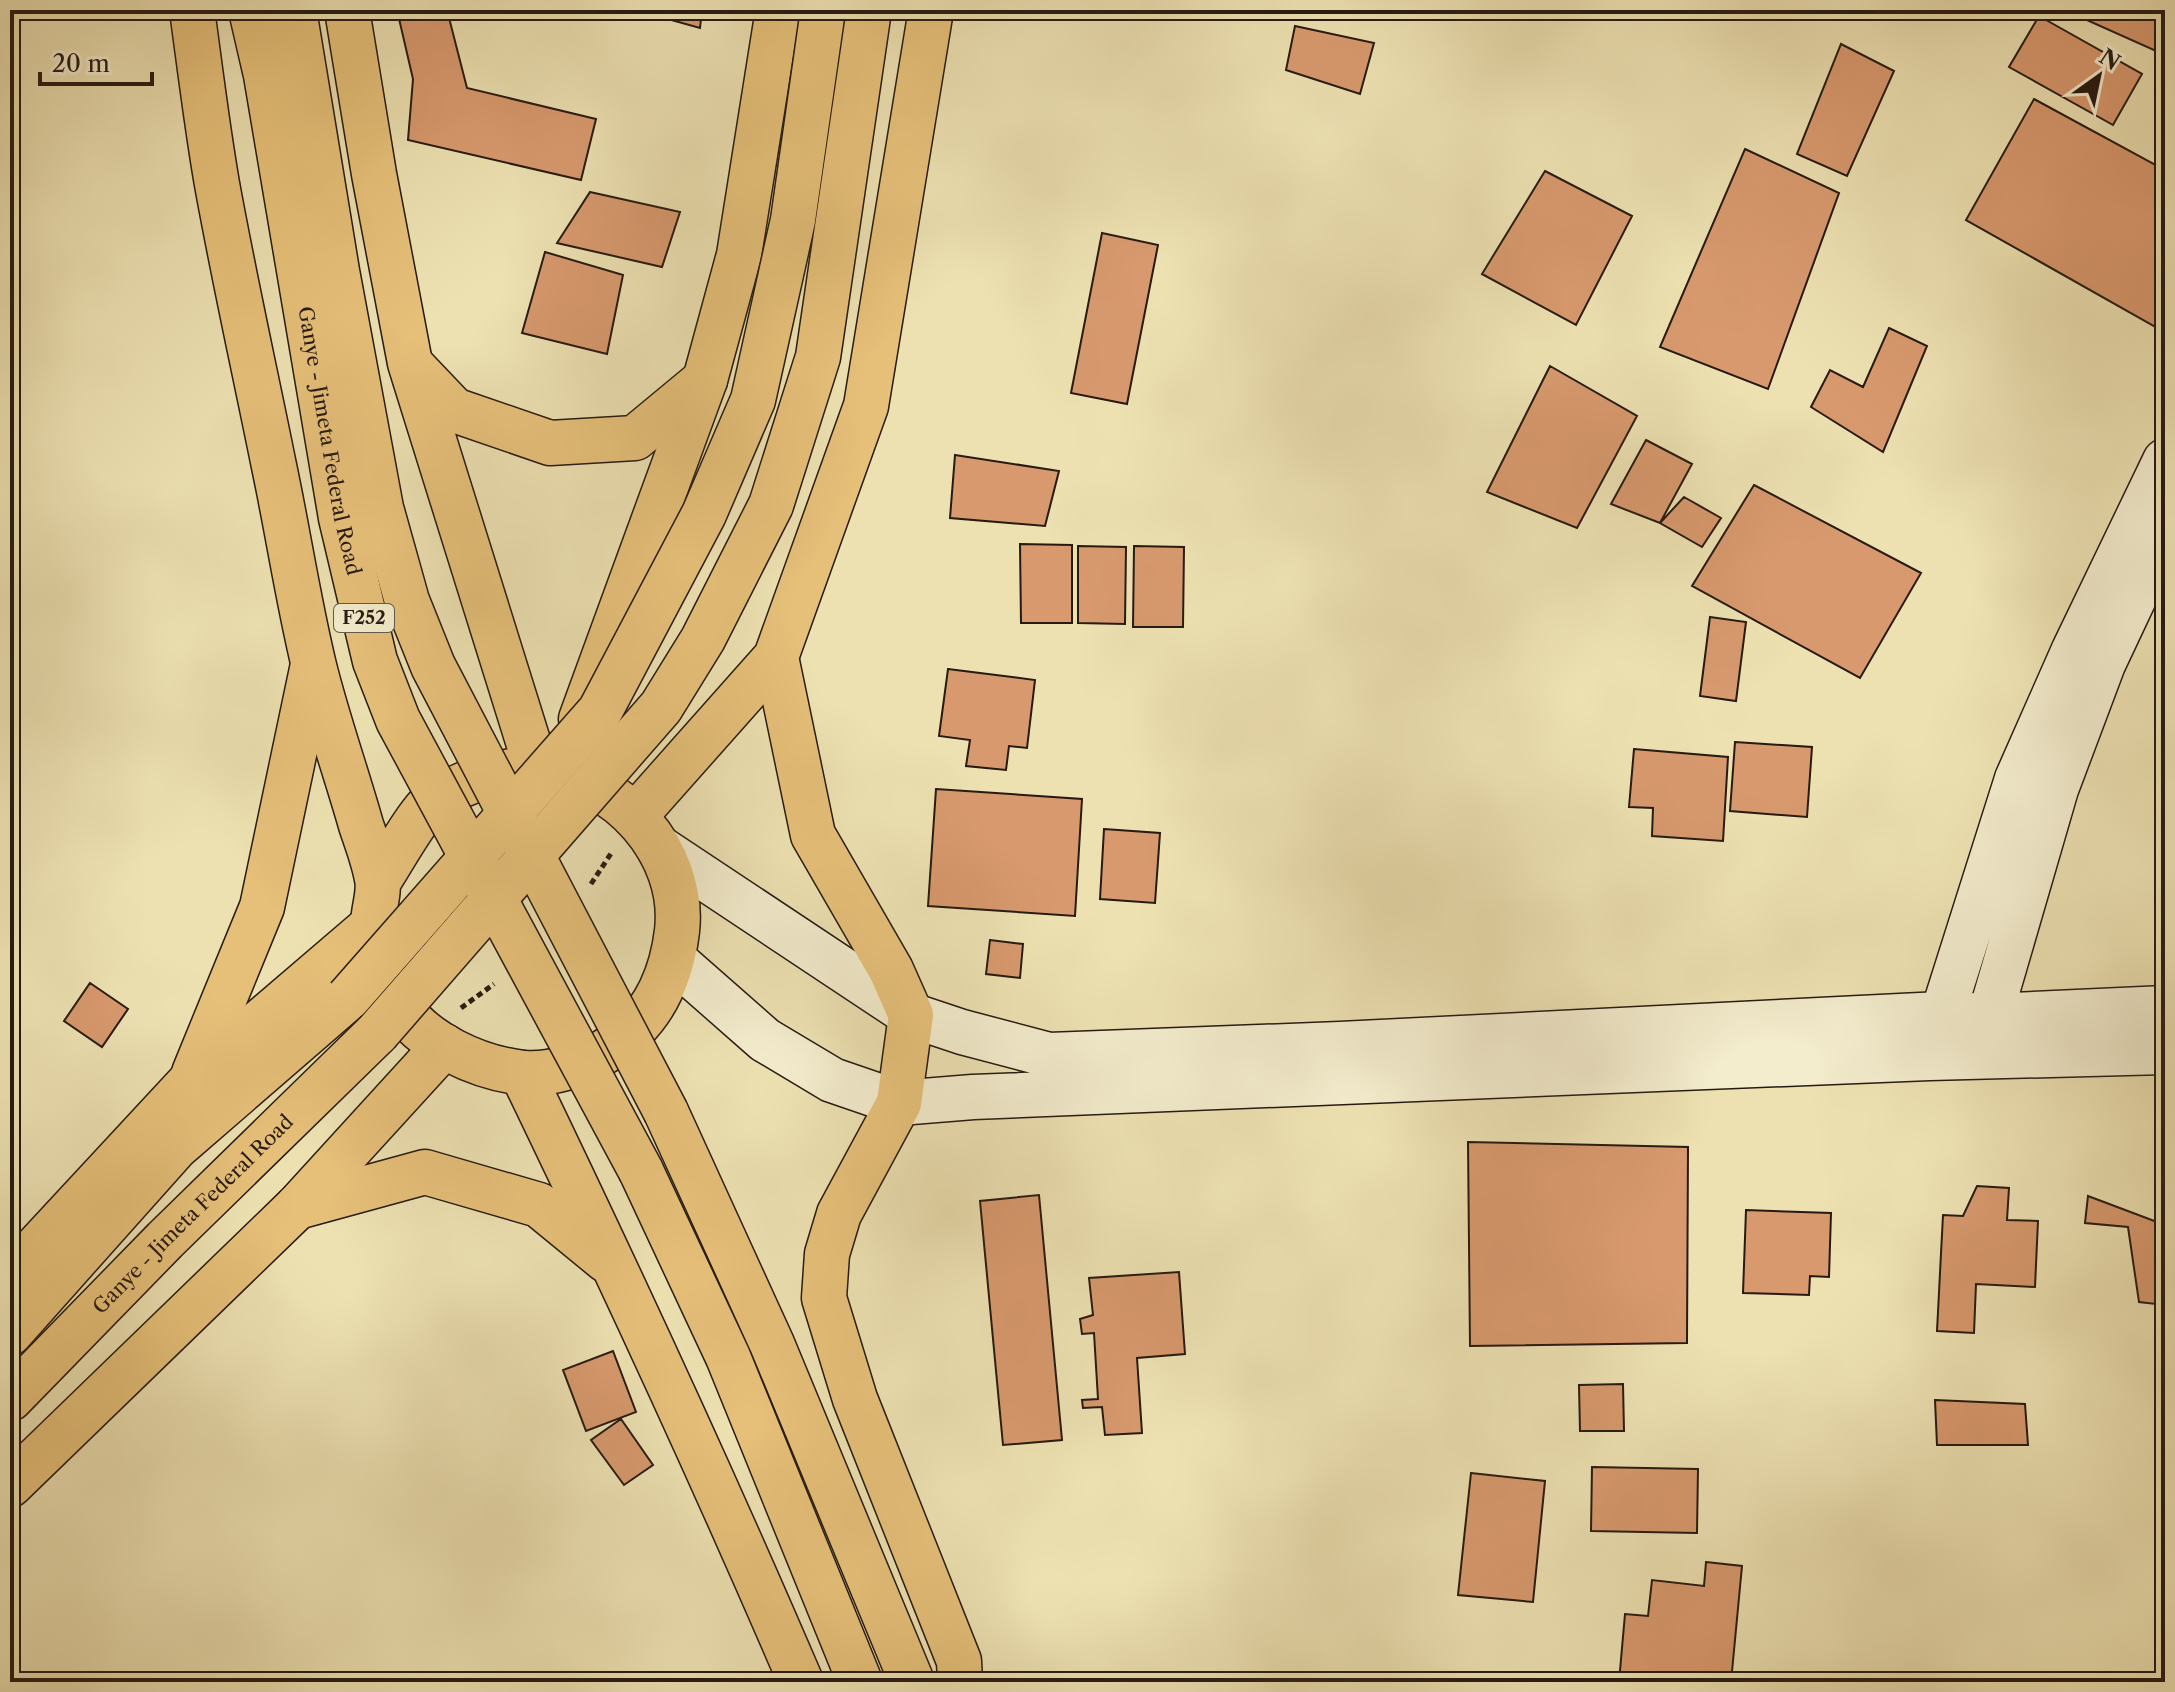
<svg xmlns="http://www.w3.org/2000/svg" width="2175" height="1692" font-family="'Libre Caslon Text',serif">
	<rect width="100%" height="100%" fill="#ede1b2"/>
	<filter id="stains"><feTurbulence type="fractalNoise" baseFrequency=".0025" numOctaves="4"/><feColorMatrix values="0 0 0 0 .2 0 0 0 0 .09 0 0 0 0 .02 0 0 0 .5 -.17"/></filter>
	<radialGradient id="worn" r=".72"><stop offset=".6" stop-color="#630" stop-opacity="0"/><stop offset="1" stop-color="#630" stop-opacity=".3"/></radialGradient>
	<path fill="#d8996e" stroke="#261a12" stroke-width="2" d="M 397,10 L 447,10 L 467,88 L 596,119 L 581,180 L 408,140 L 413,79 Z
		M 646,10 L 702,10 L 700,28 L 646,13 Z
		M 2072,10 L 2165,10 L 2165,55 L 2071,13 Z
		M 2039,16 L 2142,74 L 2113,125 L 2009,67 Z
		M 1295,26 L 1374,43 L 1360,94 L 1286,70 Z
		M 1841,44 L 1894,71 L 1847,176 L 1797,154 Z
		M 2034,99 L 2165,170 L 2165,322 L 2161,330 L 1966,220 Z
		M 1745,149 L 1839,193 L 1768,389 L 1660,347 Z
		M 1545,171 L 1632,216 L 1576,325 L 1482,274 Z
		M 590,192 L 680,212 L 662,267 L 557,243 Z
		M 1102,233 L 1158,245 L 1127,404 L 1071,393 Z
		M 545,252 L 623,275 L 607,354 L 522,333 Z
		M 1889,328 L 1927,346 L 1883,452 L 1811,407 L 1830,370 L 1863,387 Z
		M 1550,366 L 1637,416 L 1577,528 L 1487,492 Z
		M 1646,440 L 1692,464 L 1660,523 L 1611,504 Z
		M 955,455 L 1059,471 L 1045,526 L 950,518 Z
		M 1754,485 L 1921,573 L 1860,678 L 1692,586 Z
		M 1684,497 L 1721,518 L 1702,547 L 1660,523 Z
		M 1020,544 L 1072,545 L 1072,623 L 1021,623 Z
		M 1078,546 L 1126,547 L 1125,624 L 1078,623 Z
		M 1134,546 L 1184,547 L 1183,627 L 1133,627 Z
		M 1710,617 L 1746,622 L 1736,701 L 1700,696 Z
		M 948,669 L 1035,680 L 1027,748 L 1009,746 L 1006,770 L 966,766 L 970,740 L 939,736 Z
		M 1735,742 L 1812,747 L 1807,817 L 1730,811 Z
		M 1634,749 L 1728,757 L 1723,841 L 1652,836 L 1653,808 L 1629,807 Z
		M 936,789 L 1082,799 L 1075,916 L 928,906 Z
		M 1104,829 L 1160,833 L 1155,903 L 1100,899 Z
		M 990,940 L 1023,944 L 1020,978 L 986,974 Z
		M 90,983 L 128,1009 L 102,1047 L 64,1021 Z
		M 1468,1142 L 1688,1147 L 1687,1343 L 1470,1346 Z
		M 1977,1186 L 2009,1188 L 2007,1220 L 2038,1221 L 2035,1287 L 1976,1284 L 1974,1333 L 1937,1331 L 1943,1215 L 1963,1216 Z
		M 1039,1195 L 1062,1440 L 1003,1445 L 980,1201 Z
		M 2088,1196 L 2165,1225 L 2165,1305 L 2139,1302 L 2128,1227 L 2085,1223 Z
		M 1746,1210 L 1831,1213 L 1829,1277 L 1810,1276 L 1809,1295 L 1743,1293 Z
		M 1179,1272 L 1185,1354 L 1137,1358 L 1142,1433 L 1105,1435 L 1102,1407 L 1083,1408 L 1082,1400 L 1098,1399 L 1094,1333 L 1082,1334 L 1080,1319 L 1093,1315 L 1089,1278 Z
		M 613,1351 L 636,1412 L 586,1431 L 563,1370 Z
		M 1623,1384 L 1624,1431 L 1580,1431 L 1579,1385 Z
		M 1935,1400 L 2025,1404 L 2028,1445 L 1937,1445 Z
		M 621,1419 L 653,1465 L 624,1485 L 591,1440 Z
		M 1592,1467 L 1698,1469 L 1697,1533 L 1591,1531 Z
		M 1471,1473 L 1545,1481 L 1533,1602 L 1458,1595 Z
		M 1706,1562 L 1742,1566 L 1731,1682 L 1619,1682 L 1625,1614 L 1648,1616 L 1652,1580 L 1704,1586 Z"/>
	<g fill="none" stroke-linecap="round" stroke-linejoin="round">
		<defs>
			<path id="secondary" d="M 658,847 L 911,1015 L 962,1032 L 1049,1055 L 1340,1044 L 1941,1014 L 1991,1016 L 2165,1008
				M 674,960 L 765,1040 L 832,1080 L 899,1103 L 973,1097 L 1929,1058 L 2165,1052
				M 1983,1040 L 2056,789 L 2103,664 L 2165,532
				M 1934,1041 L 2017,779 L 2074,650 L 2165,461"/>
			<g id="primary">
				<path d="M 192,10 C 200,68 207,127 217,184 C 234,278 255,372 274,466 C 288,532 298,600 314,666 C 327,719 346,772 361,825 C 367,843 374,861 377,879 C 380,894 373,909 373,925 C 374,951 383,982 398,1004 C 423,1043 478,1068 524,1073 C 551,1075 581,1065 604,1052 C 649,1025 671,982 677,931 C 686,852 618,778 541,770 C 505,767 467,780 436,799 C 419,810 391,863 378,882"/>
				<path d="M 347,10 L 374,174 L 410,363 L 537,770"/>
				<path d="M 414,368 L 454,410 L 550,443 L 635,438 L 705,380"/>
				<path d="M 776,657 L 813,835 L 891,970 L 911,1015 L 899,1103 L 839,1214 L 827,1254 L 824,1298 L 855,1399 L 959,1661 L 960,1682"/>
				<path d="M 581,719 L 705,380 L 739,255 L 778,10"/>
				<path d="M 635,816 L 776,657 L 866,406 L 931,10"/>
				<path d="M 194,1073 L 262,907 L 312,669"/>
				<path d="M 522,1073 C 619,1274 713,1477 801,1682"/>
				<path d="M 666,1112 L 772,1344 L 912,1682"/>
				<path d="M 641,1171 L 728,1357 L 860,1682"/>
				<path d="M 297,1207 L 425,1172 L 539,1205 L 606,1260"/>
				<path d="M 10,1276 L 191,1081 L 373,925"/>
				<path d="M 10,1333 L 175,1148 L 348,998"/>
				<path id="s1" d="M 10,1399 L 165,1240 L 377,1033"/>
				<path d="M 10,1485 L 297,1207 L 444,1046"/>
			</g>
		</defs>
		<use href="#secondary" stroke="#261a12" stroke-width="47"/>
		<use href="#primary" stroke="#261a12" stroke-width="47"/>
		<path stroke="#261a12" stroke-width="5" stroke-dasharray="6 4" stroke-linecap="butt" d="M 591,884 L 612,852
			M 461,1008 L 494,984"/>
		<use href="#secondary" stroke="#f3eccd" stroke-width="44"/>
		<use href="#primary" stroke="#e6c079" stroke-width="44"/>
		<defs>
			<g id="primary-bridge">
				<path id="s2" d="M 251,10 L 266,75 L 341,518 L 375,661 L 398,720 L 641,1171"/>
				<path d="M 294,10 L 337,271 L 381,508 L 407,601 L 433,666 L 666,1112"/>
				<path d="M 348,998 L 600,711 L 704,514 L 753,400 L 793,220 L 823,10"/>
				<path d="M 377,1033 L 661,707 L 703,639 L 771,505 L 818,357 L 869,10"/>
			</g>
		</defs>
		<use href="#primary-bridge" stroke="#261a12" stroke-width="47" stroke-linecap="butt"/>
		<use href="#primary-bridge" stroke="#e6c079" stroke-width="44"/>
	</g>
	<g text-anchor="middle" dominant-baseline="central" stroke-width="7" stroke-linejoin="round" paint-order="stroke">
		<rect fill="#f3eccd" stroke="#64594a" stroke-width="2" x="334" y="604" width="60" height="28" rx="6"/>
		<g font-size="18" font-weight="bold" fill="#261a12">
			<text x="364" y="618">F252</text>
		</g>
		<g font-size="20" fill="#261a12" stroke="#f3eccd">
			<text stroke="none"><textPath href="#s2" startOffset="438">Ganye - Jimeta Federal Road</textPath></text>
			<text stroke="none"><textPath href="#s1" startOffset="260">Ganye - Jimeta Federal Road</textPath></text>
		</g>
	</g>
	<rect width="2175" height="1692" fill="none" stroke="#ede1b2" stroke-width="40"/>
	<rect x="12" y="12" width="2151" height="1668" fill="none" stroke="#261a12" stroke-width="4"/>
	<rect x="20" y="20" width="2135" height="1652" fill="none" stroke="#261a12" stroke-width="2"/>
	<g transform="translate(2099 76) rotate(33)" stroke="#f3eccd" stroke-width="6" paint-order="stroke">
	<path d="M0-6L14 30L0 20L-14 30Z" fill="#261a12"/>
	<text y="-12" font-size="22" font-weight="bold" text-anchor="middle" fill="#261a12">N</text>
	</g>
	<path d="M40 72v12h112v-12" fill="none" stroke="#261a12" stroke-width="4"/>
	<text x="52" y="72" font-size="24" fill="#261a12" stroke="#f3eccd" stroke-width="6" paint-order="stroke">20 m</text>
	<rect width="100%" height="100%" filter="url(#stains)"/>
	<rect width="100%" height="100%" fill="url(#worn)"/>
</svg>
